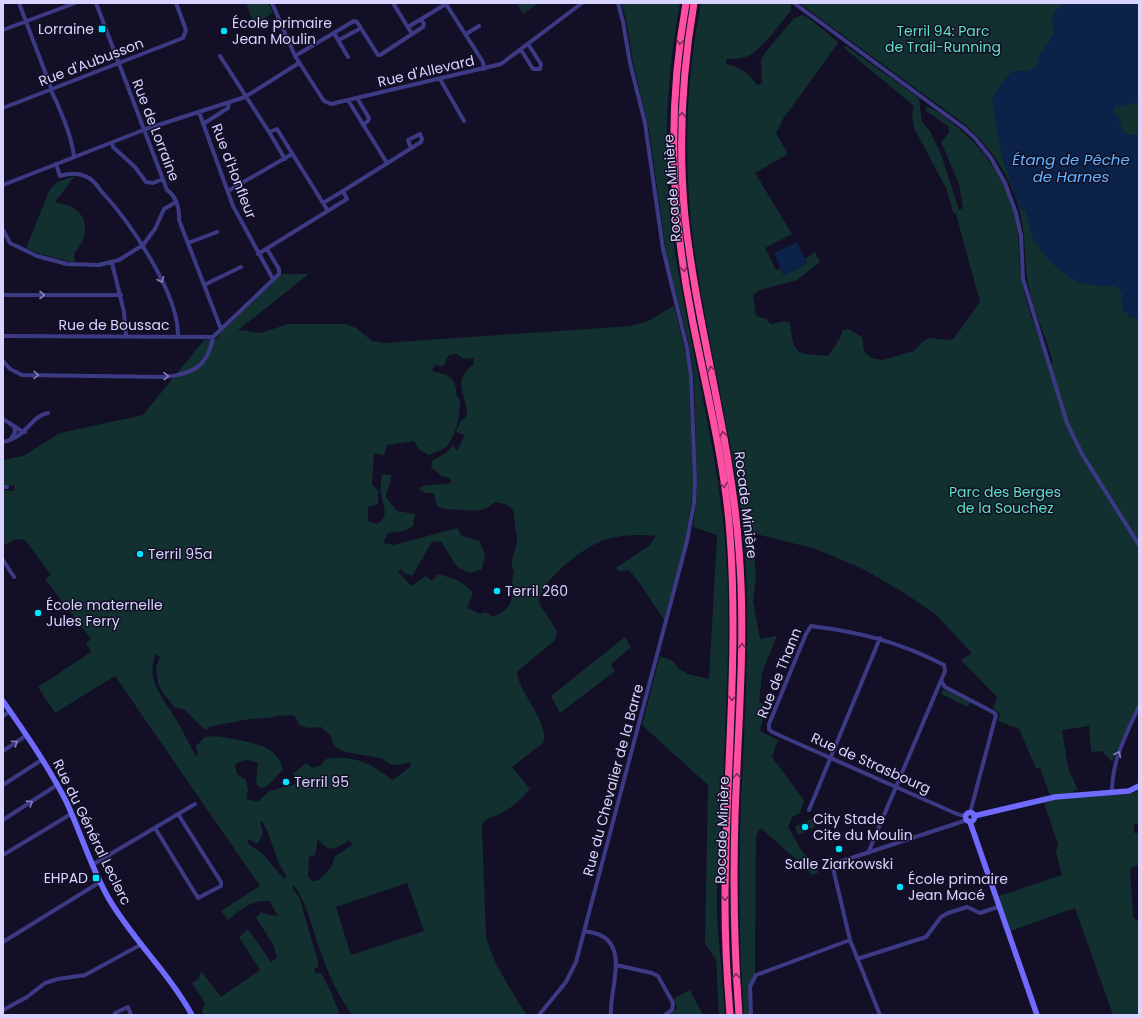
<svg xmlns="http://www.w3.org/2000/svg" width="1142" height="1018" font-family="Poppins,sans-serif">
	<rect width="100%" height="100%" fill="#130f26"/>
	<path fill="#12302f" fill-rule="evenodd" d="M 246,3 L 268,3 L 273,13 L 254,24 Z
		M 517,3 L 539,3 L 523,14 Z
		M 621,3 L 680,3 C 665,85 662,169 675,252 C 690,345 714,436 724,529 C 731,598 728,666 725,735 C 723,785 721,836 717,887 L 717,918 L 725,1015 L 719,1015 L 716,960 L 705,944 L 708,785 L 642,725 L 660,656 L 673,661 L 679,669 L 688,674 L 709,679 L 717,535 L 693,527 L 697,493 L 694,375 L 688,340 L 667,259 L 649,130 L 633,63 L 626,19 Z
		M 701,3 L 791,4 L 791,11 C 779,24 763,49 748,56 C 741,59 734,59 726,59 L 726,64 C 740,67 749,73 757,85 L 762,83 L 761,61 L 764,54 L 794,18 L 803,15 L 807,17 L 835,39 L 838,43 L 783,119 L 776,133 L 788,154 L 755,173 L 792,234 L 765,248 L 776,270 L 780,268 L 784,275 L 807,264 L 804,259 L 815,252 L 820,262 L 797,280 L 760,290 L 753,295 L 756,316 L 766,319 L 771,324 L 785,321 L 790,323 C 794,357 796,353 828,356 L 840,338 L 843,330 L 848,329 L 862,337 L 864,352 L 872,358 L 882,360 L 914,351 L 923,341 L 929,338 L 951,340 L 955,337 L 980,302 L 956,214 L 953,212 L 947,190 L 914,128 L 912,115 L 914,106 L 843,47 L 846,46 L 919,98 L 922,122 L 930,131 L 942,157 L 959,210 L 963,208 L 959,184 L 941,142 L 949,133 L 949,127 L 926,111 L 926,107 C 937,110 944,116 952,123 C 984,147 1006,180 1016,219 C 1020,240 1018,262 1022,283 C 1028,310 1039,337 1048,364 L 1053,364 C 1048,339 1034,315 1029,289 C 1024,267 1026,245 1022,223 C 1016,184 993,148 963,123 L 799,3 L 1139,3 L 1139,701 L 1112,762 L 1102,751 L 1091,752 L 1089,726 L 1062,730 L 1068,768 L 1078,790 L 1074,790 L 1075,797 L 1131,794 L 1139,790 L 1139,824 L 1134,824 L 1134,833 L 1139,833 L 1139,864 L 1130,869 L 1133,916 L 1139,923 L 1139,1015 L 1114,1015 L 1112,1012 L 1075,908 L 1010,931 L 999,896 L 1062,875 L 1056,852 L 1058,844 L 1044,803 L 1052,800 L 1040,768 L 1036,769 L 1019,729 L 998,721 L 1000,714 L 993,708 L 997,697 L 961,660 L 972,653 L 936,615 L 906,594 L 865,570 L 816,549 L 752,533 L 756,576 L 753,601 L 760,639 L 777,636 L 762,673 L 759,701 L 766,706 L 767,704 L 772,706 L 766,719 L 763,718 L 760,731 L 778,740 L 772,757 L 804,800 L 800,813 L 792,817 L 788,827 L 800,848 L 819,872 L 813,875 L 761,828 L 756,835 L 755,974 L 749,985 L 750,1015 L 744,1015 C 739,945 738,875 741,805 C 744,722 751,638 745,555 C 737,451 708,350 694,247 C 683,166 685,83 701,3 Z
		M 75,176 L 55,202 C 60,204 66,204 70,206 C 91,216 88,239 74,253 L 75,263 L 40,254 L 26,248 L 50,189 L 57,182 Z
		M 282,274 L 309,274 L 238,330 L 261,333 L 288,324 L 346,324 L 356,328 L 372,341 L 383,343 L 631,326 L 648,321 L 674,306 L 689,368 L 693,491 L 686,538 L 664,620 L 641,585 L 629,570 L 618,571 L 616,568 L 650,545 L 656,536 C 640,534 622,535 607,539 C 586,545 540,580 539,603 L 557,631 L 555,640 L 517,672 C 518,691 551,725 543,743 L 512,767 L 530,789 C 517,805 504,814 485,820 L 482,827 L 486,936 C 493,965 512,990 526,1015 L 353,1015 C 336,995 326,967 317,942 C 311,922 306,903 294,885 L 292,887 L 299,897 L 318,961 L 318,966 L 314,970 L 316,974 L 321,973 L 331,992 L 340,1015 L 204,1015 L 202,1012 L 205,1003 L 192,983 L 199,979 L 201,971 L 221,997 L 260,970 L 239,937 L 248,929 L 271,962 L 277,958 L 273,944 L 256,918 L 261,912 L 268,915 L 278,916 L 269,901 C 251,900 241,909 228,920 L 221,911 L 260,886 L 115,676 L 55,713 L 38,687 L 91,652 L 86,643 L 91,639 L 45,579 L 51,575 L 25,540 L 15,539 L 3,546 L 3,490 L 14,491 L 15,486 L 3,485 L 3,460 L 23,456 L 60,433 L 143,415 L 204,340 L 216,339 L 222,331 ZM 456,354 L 464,359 L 473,358 L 474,364 C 450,382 467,392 467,415 L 460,422 L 456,432 L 465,435 L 457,451 L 453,445 L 446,453 L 433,460 L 431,467 L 442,476 L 451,479 L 451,483 L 422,486 L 419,489 L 425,493 L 434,493 L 437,507 C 449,510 473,512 485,509 C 488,508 492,504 495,502 C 514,505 514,508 515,526 C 515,530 517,535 517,539 C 517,551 508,560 514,572 C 508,593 521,605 493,617 L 486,612 L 480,614 L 467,608 L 473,593 C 464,581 452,578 438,574 L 432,581 L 426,576 L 411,586 L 398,571 L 400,569 L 406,574 L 412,576 L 432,542 L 441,541 L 457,567 L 471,573 L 482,569 L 485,554 L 479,541 L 462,536 L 457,528 L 394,545 L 383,543 L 388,533 L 405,531 L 413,526 L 415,514 L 397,511 L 386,497 C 387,489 391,484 391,475 L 382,474 C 381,481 380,487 381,493 C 383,506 390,516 377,524 L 368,521 L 368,507 L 378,504 L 378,491 L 372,484 L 374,453 L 384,455 L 387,445 L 414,441 L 420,450 L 429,455 C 434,452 442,450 446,447 C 457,435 460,415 460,400 C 456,396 456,393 456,388 C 454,375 443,374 432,371 L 435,365 L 443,366 L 449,355 ZM 156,654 L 160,657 L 156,667 L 157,676 L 159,686 L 164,694 L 174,707 L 185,710 L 205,730 L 212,726 L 250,719 L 270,718 L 281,715 L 286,716 L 291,715 L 295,716 L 299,725 L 308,728 L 321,727 L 330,735 L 335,747 L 345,752 L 381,758 L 390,764 L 400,765 L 409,762 L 411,766 L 393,780 C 370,764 355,754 326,759 L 321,765 L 312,768 L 306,763 L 293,774 L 297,780 L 296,784 L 269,791 L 258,802 L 246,799 L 248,790 L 246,780 L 237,774 L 235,765 C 243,758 249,760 258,763 L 256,783 C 265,797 274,776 283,770 C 279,746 253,743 234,739 C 224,737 215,735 205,737 L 196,746 L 198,756 L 195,755 C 188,740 180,726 171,711 C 159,693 146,677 156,654 ZM 262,821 C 273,839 274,859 287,877 L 284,879 L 262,853 L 247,843 L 249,839 L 257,844 C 264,837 263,830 260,822 ZM 318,839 C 329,854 336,849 349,840 L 352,845 L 335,856 L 332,866 L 321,878 L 316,881 L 312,881 L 308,877 L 309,857 L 315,855 ZM 407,883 L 424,931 L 351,955 L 336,907 Z
		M 625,637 L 631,647 L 611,664 L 615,671 L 560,713 L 551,696 Z
		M 943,689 L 970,702 L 968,707 L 941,694 Z
		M 811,819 L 815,827 L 798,835 L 795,827 Z
		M 690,990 L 703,1015 L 671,1015 L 677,1008 L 674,998 Z"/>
	<path fill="#0c2248" d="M 1064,3 L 1139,3 L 1139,102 L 1115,107 L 1114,110 L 1115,114 L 1118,115 L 1123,132 L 1130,135 L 1139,135 L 1139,319 L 1130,317 L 1122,309 L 1122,294 L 1118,288 L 1114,286 L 1101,286 L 1079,283 L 1071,279 L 1050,262 L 1032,237 L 1025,210 L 1020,209 L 1003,161 L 992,103 L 995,92 L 1012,71 L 1028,71 L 1036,67 L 1040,54 L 1054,33 C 1051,16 1051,14 1064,3 Z
		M 797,242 L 807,264 L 784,275 L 774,253 Z"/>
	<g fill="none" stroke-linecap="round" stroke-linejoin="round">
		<path stroke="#3d3a85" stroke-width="4" d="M 19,3 L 50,85 C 51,92 54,96 57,103 C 64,120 72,138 74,157
			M 96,3 L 167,190 C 176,196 180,209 179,220 L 221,329
			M 272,3 L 295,56 L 324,101 L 331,104 L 501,64 L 582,3
			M 393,3 L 412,34
			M 794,3 L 964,128 L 975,138 L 991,158 L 1005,183 L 1016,213 L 1021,236 L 1023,279 L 1067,423 L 1082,454 L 1139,545
			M 408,27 L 446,4 L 483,62 L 484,69
			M 3,30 L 75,3
			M 334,33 L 348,57
			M 466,34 L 479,26
			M 339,40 L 361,28
			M 521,50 L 533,69 L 540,69 L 541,64 L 528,44
			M 220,56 L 269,132 L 277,129 L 328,211
			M 295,56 L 354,21 L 357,22 L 378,55 L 380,55 L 423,27 L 424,24 L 421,19
			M 440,79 L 464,121
			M 357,98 L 369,118 L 368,121 L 363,125
			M 348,100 L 387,163
			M 3,108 L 183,38 L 186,30 L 176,3
			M 199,112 L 233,206 L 273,279
			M 203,124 L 228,108 L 229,102
			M 269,132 L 285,159
			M 112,143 L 113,147 L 135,167 L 146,182 L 153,183 L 163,179
			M 56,164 L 60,176 C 69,173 79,173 87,177 C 93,179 98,187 102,192 C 130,222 179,294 178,336
			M 3,185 L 146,129 L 245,97 L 299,63
			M 228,191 L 292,154
			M 323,203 L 343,191
			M 3,230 L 10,243 L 37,256 L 67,264 L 99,265 L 119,260 L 143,245 L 155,229 L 164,209 L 176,202
			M 188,243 L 217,232
			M 258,254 L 347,199 L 343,191 L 421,142 L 422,139 L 420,134 L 408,140 L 411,148
			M 112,263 L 124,312 L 126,336
			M 204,285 L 241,267
			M 3,295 L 121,295
			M 3,336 L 213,337 L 279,274 L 279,269 L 267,249
			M 3,361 L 10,369 L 22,375 L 165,377 C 192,374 208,367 213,337
			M 3,419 L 20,430 L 25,432
			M 11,439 L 15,432 L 14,427
			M 3,442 C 28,437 30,416 48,413
			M 3,487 L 7,487
			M 3,560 L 14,577
			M 942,682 L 945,687 L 993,712 L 996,715 L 970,813
			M 3,716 L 10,711
			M 3,751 L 27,735
			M 3,785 L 43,759
			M 1112,792 C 1112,760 1126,735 1139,706
			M 809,810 L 880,638
			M 3,820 L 57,785
			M 155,828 L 198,898 L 221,886 L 221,882 L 178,814
			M 868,853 L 945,671 L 944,665 C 900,642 859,632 811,626 L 806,634 L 769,724 L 769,729 L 772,732 L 957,814 L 966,816
			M 3,855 L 71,814
			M 92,865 L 195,804
			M 584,931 C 590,932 597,933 602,936 C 628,950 609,992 611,1015
			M 3,942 L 100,882
			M 857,959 L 926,937 L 941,917 L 948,913 L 967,907 L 980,913 L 998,907
			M 616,965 L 652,973 L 658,976 L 673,1003 L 672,1010 L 665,1015
			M 3,1010 L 27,997 L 45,983 L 58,979 L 85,975 L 142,944
			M 116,1015 L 115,1013 L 128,1007 L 131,1015
			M 539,1015 L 566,982 L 576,962 L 687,541 L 694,503 L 695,483 L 691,375 L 687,348 L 663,249 L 645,123 L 630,63 L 623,22 L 618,3
			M 751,1015 L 750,987 L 756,975 L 850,940
			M 880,1015 L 850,940 L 833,868 L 836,863 L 967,820"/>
		<path stroke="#6f6bff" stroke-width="5.5" d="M 3,701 C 26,734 48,766 66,801 C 81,833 91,868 109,899 C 133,940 169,973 192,1015
			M965.5 817a4.5 4.5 0 1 1 9 0a4.5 4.5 0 1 1-9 0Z
			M 974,816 L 1055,797 L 1129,791 L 1139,786
			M 970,822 L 1037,1015"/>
		<path stroke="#ff4fa3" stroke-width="7" d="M 686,3 C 667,110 671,212 692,318 C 706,390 725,462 730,535 C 739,657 725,780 725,903 C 725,940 727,978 730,1015
			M 694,3 C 682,74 678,145 685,217 C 697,329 731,437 739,550 C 746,638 738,727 735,816 C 733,882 734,948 739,1015"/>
	</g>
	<defs><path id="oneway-chevron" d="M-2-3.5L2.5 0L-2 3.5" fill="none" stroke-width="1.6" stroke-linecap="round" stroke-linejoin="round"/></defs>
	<g stroke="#7d2c5e">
		<use href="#oneway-chevron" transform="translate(680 42) rotate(98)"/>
		<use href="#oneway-chevron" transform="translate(682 115) rotate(-87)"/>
		<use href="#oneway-chevron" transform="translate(684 269) rotate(81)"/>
		<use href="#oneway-chevron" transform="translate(711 369) rotate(-102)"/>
		<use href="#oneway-chevron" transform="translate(723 434) rotate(-100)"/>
		<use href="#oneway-chevron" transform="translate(724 485) rotate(81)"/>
		<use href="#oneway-chevron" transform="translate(742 646) rotate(-90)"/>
		<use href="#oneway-chevron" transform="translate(732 698) rotate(92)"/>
		<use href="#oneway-chevron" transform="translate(737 776) rotate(-87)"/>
		<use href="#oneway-chevron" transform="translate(725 898) rotate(91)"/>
		<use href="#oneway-chevron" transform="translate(736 976) rotate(-94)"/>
	</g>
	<g stroke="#837fbc">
		<use href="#oneway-chevron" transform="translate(161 280) rotate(67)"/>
		<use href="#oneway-chevron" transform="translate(42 295)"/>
		<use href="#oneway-chevron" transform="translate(36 375) rotate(1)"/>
		<use href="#oneway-chevron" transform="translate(166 376) rotate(-3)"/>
		<use href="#oneway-chevron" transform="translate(15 743) rotate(-34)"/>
		<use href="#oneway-chevron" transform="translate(1118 754) rotate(-68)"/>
		<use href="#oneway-chevron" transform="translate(30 803) rotate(-32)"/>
	</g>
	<g fill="#00e5ff" stroke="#130f26" stroke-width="1.5">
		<rect x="98" y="25" width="8" height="8" rx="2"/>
		<circle cx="224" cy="31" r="4"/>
		<circle cx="140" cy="554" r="4"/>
		<circle cx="497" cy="591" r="4"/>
		<circle cx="38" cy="613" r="4"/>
		<circle cx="286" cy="782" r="4"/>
		<circle cx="805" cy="827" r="4"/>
		<circle cx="839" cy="849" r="4"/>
		<rect x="92" y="874" width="8" height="8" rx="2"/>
		<circle cx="900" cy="887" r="4"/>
	</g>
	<g text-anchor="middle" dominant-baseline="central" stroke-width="3" stroke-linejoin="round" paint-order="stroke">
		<g font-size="14" fill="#d9d4ff" stroke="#130f26" text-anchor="start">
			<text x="232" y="23">École primaire<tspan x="232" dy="16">Jean Moulin</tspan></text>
			<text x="94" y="29" text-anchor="end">Lorraine</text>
			<text x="148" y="554">Terril 95a</text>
			<text x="505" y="591">Terril 260</text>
			<text x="46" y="605">École maternelle<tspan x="46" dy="16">Jules Ferry</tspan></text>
			<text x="294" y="782">Terril 95</text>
			<text x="813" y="819">City Stade<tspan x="813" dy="16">Cite du Moulin</tspan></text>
			<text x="839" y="864" text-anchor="middle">Salle Ziarkowski</text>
			<text x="88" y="878" text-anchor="end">EHPAD</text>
			<text x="908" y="879">École primaire<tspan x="908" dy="16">Jean Macé</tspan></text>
		</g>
		<g font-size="14" fill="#5fe0c0" stroke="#130f26">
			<text x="943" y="31">Terril 94: Parc<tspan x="943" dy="16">de Trail-Running</tspan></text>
			<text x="1005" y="492">Parc des Berges<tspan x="1005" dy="16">de la Souchez</tspan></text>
		</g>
		<g font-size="14" fill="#d9d4ff" stroke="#130f26">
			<text transform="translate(91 62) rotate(-21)">Rue d'Aubusson</text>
			<text transform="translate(426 71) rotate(-13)">Rue d'Allevard</text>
			<text transform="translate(156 130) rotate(69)">Rue de Lorraine</text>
			<text transform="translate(234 171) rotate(69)">Rue d'Honfleur</text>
			<text transform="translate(672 188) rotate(-94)">Rocade Minière</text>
			<text x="114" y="325">Rue de Boussac</text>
			<text transform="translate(746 505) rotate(83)">Rocade Minière</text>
			<text transform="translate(779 673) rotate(-68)">Rue de Thann</text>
			<text transform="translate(871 763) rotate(24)">Rue de Strasbourg</text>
			<text transform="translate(613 780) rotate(-75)">Rue du Chevalier de la Barre</text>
			<text transform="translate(722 830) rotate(-88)">Rocade Minière</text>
			<text transform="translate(92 832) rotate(64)">Rue du Général Leclerc</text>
		</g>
		<g font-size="15" font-style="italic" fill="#62b6ff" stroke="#130f26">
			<text x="1071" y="159">Étang de Pêche<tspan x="1071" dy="17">de Harnes</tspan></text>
		</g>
	</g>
	<rect width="1142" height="1018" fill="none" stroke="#d9d4ff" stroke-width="8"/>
</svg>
